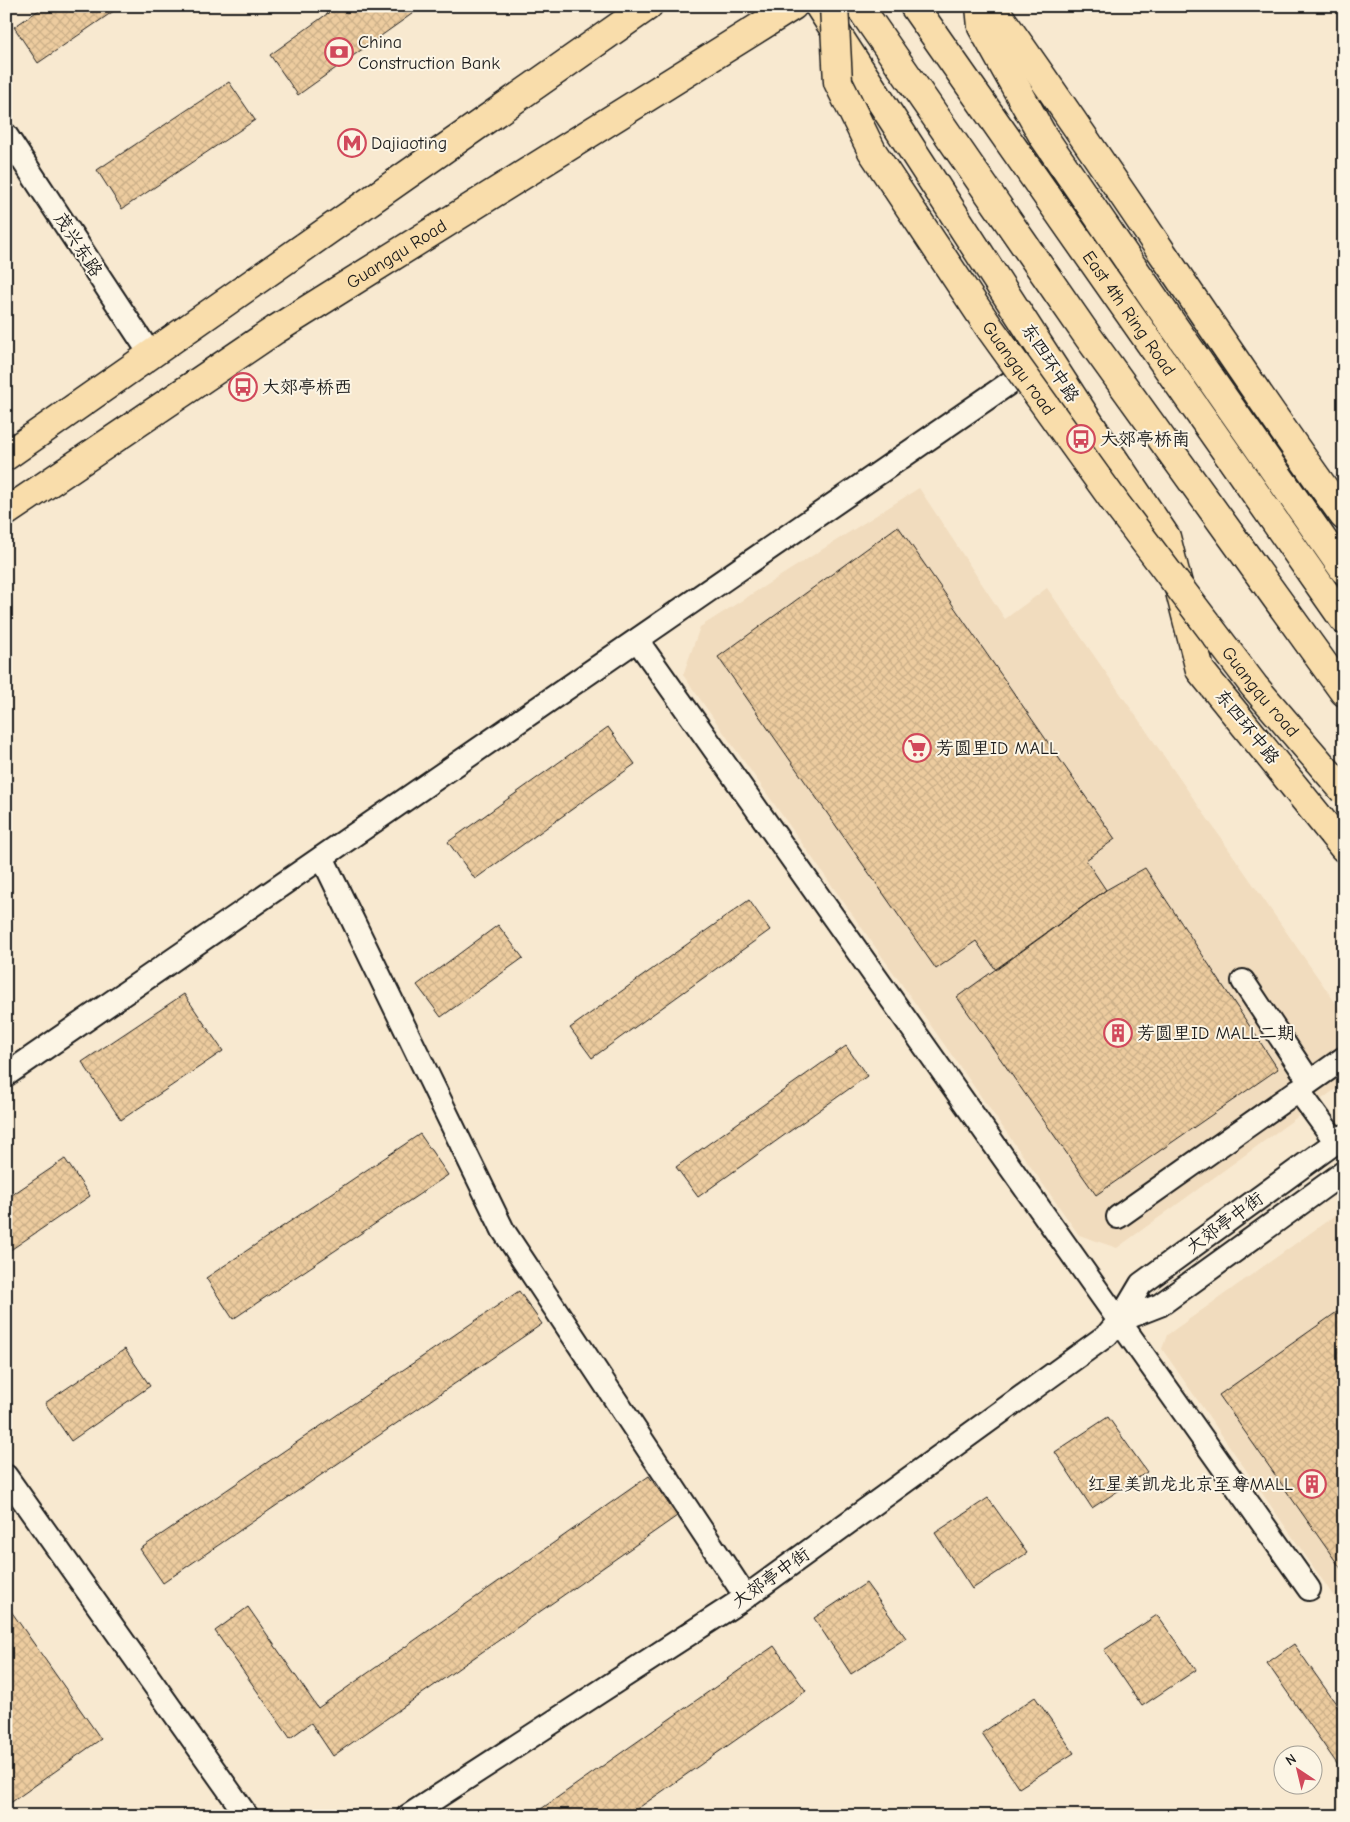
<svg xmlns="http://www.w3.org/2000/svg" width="1350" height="1822" font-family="'Comic Neue','LXGW WenKai TC',sans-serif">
	<defs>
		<pattern id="building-cross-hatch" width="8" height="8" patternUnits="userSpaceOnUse" patternTransform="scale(1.25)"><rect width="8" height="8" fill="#edcc9f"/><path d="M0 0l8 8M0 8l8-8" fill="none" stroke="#cbaf88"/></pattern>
	</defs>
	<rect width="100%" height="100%" fill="#f8e9d0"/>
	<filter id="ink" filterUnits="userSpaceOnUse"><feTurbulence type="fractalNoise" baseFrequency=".02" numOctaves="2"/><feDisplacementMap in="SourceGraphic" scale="10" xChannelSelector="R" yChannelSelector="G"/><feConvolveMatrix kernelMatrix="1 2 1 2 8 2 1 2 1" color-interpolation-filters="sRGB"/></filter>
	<g filter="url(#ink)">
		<path fill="#f1dcbe" d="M 919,488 L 1005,619 L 1047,588 L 1344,1015 L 1344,1083 L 1117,1248 L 1079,1235 L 683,675 L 700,627 Z
			M 1344,1209 L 1344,1596 L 1337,1601 L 1162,1349 L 1167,1335 Z"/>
		<path fill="url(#building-cross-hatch)" stroke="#1c1c1c" d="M 45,6 L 121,6 L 38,63 L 14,27 Z
			M 338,6 L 423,6 L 298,95 L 270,55 Z
			M 229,82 L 255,120 L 122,209 L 97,170 Z
			M 898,526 L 1115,839 L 1086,860 L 1106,890 L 996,970 L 976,941 L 936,969 L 718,657 Z
			M 608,727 L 635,764 L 475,879 L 448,842 Z
			M 1145,868 L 1278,1069 L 1096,1195 L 957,997 L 1106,890 Z
			M 749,900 L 770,930 L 592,1058 L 570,1028 Z
			M 498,925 L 523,958 L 441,1017 L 417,985 Z
			M 184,994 L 223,1051 L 121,1120 L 82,1062 Z
			M 846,1046 L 867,1076 L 698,1197 L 676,1167 Z
			M 420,1134 L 448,1175 L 233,1319 L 206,1278 Z
			M 65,1159 L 90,1196 L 6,1253 L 6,1199 Z
			M 519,1291 L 542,1324 L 163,1583 L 140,1549 Z
			M 1344,1307 L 1344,1573 L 1219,1395 Z
			M 125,1349 L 150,1386 L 71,1441 L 45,1403 Z
			M 1108,1417 L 1147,1472 L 1092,1508 L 1055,1452 Z
			M 649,1476 L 677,1516 L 333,1756 L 311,1723 L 290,1738 L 215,1631 L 248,1607 L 318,1708 Z
			M 988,1498 L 1027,1553 L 972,1589 L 935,1533 Z
			M 866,1583 L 906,1638 L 851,1674 L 814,1618 Z
			M 6,1604 L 101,1739 L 6,1806 L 6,1710 L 9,1708 L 6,1704 Z
			M 1157,1615 L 1196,1670 L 1142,1706 L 1104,1650 Z
			M 1294,1644 L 1344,1715 L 1344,1774 L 1267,1663 Z
			M 774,1646 L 806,1691 L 627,1816 L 531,1816 Z
			M 1035,1697 L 1074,1753 L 1019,1788 L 982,1733 Z"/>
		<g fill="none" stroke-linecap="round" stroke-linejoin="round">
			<defs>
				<path id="minor" d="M 6,135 L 151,355
					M 637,640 L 1309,1589
					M 322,857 L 503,1230 L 746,1597
					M 1243,981 L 1310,1082
					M 6,1075 L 1047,357
					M 1298,1090 L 1336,1142
					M 1344,1136 L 1141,1284 L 1119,1321 L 1160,1305 L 1344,1172
					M 1118,1217 L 1344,1058
					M 6,1476 L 247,1816
					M 408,1816 L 740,1601 L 1107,1335 L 1119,1321"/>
				<g id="major">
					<path d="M 819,6 L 1094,430 L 1166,537 L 1200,670 L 1344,848"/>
					<path d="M 992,6 C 1113,174 1223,349 1344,516"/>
					<path d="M 6,456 L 648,6"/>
					<path id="s1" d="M 6,512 L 275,330 L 793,6"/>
				</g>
				<g id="highway">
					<path d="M 859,6 L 1089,338 L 1344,692"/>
					<path id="s2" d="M 914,6 L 1344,620"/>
					<path d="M 980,6 L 982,27 L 1043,136 L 1163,311 L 1344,570"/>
				</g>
			</defs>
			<use href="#minor" stroke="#1c1c1c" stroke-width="26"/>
			<use href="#major" stroke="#1c1c1c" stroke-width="31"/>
			<use href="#highway" stroke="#1c1c1c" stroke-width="31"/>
			<use href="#minor" stroke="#fcf5e5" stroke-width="22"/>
			<use href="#major" stroke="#f9ddab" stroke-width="28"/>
			<use href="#highway" stroke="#f9ddab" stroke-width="28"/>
			<defs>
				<g id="highway-bridge">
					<path id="s3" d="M 834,6 L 838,82 L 872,151 L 989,327 L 1117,505 L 1254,686 L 1344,791"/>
				</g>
			</defs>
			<use href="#highway-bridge" stroke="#1c1c1c" stroke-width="31" stroke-linecap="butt"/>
			<use href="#highway-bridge" stroke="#f9ddab" stroke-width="28"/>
		</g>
	</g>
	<defs>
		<symbol id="bank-ring" viewBox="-11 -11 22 22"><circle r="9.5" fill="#fcf5e5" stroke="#d1495b" stroke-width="1.5"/><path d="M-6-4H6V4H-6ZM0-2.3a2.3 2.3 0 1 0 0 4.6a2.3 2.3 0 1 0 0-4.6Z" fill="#d1495b"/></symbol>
		<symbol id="metro-ring" viewBox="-11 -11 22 22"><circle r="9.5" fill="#fcf5e5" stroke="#d1495b" stroke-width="1.5"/><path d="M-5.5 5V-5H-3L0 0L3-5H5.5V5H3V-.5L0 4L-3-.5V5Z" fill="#d1495b"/></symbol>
		<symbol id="bus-ring" viewBox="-11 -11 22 22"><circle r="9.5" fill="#fcf5e5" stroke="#d1495b" stroke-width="1.5"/><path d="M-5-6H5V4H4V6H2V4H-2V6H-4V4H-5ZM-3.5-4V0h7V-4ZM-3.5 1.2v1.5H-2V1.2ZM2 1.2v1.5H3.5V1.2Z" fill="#d1495b"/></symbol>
		<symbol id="supermarket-ring" viewBox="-11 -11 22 22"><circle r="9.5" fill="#fcf5e5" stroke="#d1495b" stroke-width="1.5"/><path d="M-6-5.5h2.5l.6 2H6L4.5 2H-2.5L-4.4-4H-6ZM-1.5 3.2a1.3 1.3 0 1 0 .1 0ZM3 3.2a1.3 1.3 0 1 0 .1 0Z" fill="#d1495b"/></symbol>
		<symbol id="building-ring" viewBox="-11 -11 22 22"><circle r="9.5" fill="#fcf5e5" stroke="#d1495b" stroke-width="1.5"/><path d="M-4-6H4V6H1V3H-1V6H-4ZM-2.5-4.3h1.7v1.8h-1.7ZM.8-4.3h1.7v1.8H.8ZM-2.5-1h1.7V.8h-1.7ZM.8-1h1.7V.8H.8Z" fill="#d1495b"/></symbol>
	</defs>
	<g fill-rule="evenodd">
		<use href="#bank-ring" x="323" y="36" width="32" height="32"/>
		<use href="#metro-ring" x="336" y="127" width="32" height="32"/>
		<use href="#bus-ring" x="227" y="371" width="32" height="32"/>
		<use href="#bus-ring" x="1065" y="423" width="32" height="32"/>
		<use href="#supermarket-ring" x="901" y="732" width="32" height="32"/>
		<use href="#building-ring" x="1102" y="1017" width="32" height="32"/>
		<use href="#building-ring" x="1296" y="1468" width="32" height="32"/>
	</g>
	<g text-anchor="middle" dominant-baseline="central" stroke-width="4" stroke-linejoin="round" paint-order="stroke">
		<g font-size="18" fill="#1c1c1c" stroke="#fcf5e5" text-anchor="start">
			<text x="358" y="42">China<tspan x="358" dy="21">Construction Bank</tspan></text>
			<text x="371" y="143">Dajiaoting</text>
			<text x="262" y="387">大郊亭桥西</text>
			<text x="1100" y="439">大郊亭桥南</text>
			<text x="936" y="748">芳圆里ID MALL</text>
			<text x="1137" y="1033">芳圆里ID MALL二期</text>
			<text x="1293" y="1484" text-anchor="end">红星美凯龙北京至尊MALL</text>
		</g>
		<g font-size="18" fill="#1c1c1c" stroke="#fcf5e5">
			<text transform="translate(78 245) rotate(57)">茂兴东路</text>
			<text stroke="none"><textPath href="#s1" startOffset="468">Guangqu Road</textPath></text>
			<text stroke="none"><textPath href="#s2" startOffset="375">East 4th Ring Road</textPath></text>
			<text transform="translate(1050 363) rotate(57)">东四环中路</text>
			<text stroke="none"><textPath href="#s3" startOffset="415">Guangqu road</textPath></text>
			<text stroke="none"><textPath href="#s3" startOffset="819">Guangqu road</textPath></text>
			<text transform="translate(1247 727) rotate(51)">东四环中路</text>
			<text transform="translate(1225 1223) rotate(-36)">大郊亭中街</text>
			<text transform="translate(771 1578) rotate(-35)">大郊亭中街</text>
		</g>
	</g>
	<rect width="1350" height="1822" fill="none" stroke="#fcf5e5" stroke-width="25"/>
	<rect x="12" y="12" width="1325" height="1797" fill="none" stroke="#1c1c1c" stroke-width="2" filter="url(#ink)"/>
	<g transform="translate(1298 1770) rotate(325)"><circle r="24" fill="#fcf5e5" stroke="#a29e95"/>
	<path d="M0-4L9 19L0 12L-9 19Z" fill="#d1495b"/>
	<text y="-8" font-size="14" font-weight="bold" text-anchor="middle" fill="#1c1c1c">N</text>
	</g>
</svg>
